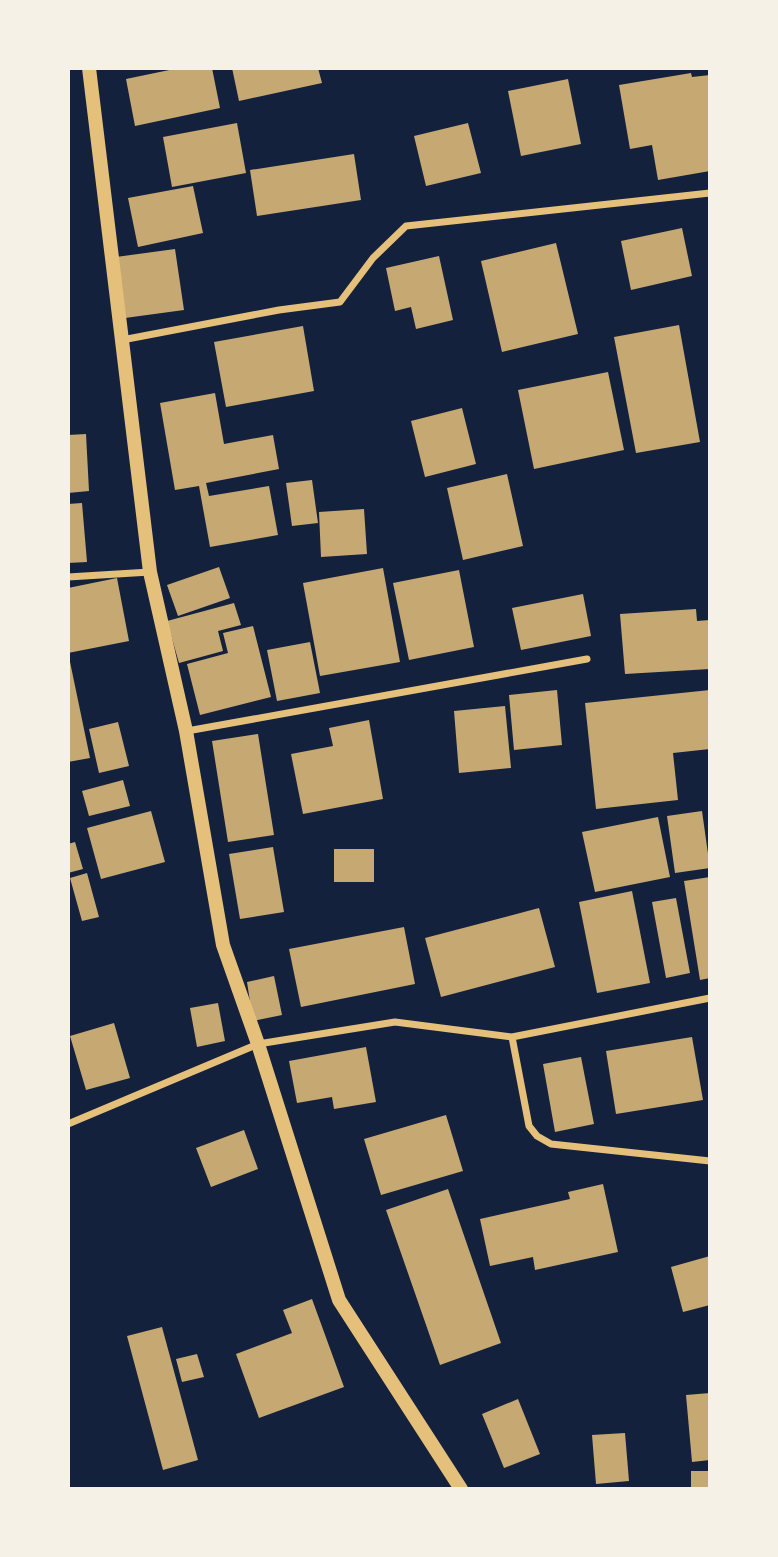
<svg xmlns="http://www.w3.org/2000/svg" width="778" height="1557" font-family="Ubuntu,sans-serif">
	<rect width="100%" height="100%" fill="#14213d"/>
	<path fill="#c6a872" d="M 179,68 L 212,68 L 220,108 L 135,126 L 126,79 Z
		M 232,68 L 318,68 L 322,83 L 239,101 Z
		M 691,73 L 692,77 L 710,75 L 710,171 L 658,180 L 652,145 L 630,149 L 619,85 Z
		M 568,79 L 581,144 L 521,156 L 508,91 Z
		M 237,123 L 246,173 L 172,187 L 163,137 Z
		M 468,123 L 481,173 L 426,186 L 414,136 Z
		M 354,154 L 361,200 L 257,216 L 250,170 Z
		M 193,186 L 203,233 L 138,247 L 128,198 Z
		M 682,228 L 692,276 L 631,290 L 621,241 Z
		M 556,243 L 578,334 L 502,352 L 481,261 Z
		M 175,249 L 184,310 L 125,318 L 116,257 Z
		M 439,256 L 453,320 L 416,329 L 411,307 L 395,311 L 386,268 Z
		M 679,325 L 700,442 L 636,453 L 614,337 Z
		M 303,326 L 314,391 L 226,407 L 214,342 Z
		M 608,372 L 624,450 L 534,469 L 518,390 Z
		M 215,393 L 224,444 L 273,435 L 279,469 L 206,483 L 209,496 L 269,486 L 278,535 L 210,547 L 199,486 L 175,490 L 160,403 Z
		M 462,408 L 476,464 L 425,477 L 411,421 Z
		M 86,434 L 89,491 L 68,493 L 68,435 Z
		M 507,474 L 523,546 L 463,560 L 447,488 Z
		M 312,480 L 318,523 L 292,526 L 286,483 Z
		M 82,503 L 87,562 L 68,563 L 68,504 Z
		M 364,509 L 367,554 L 321,557 L 319,512 Z
		M 219,567 L 230,598 L 178,616 L 167,585 Z
		M 383,568 L 400,662 L 320,676 L 303,583 Z
		M 459,570 L 474,647 L 409,660 L 393,583 Z
		M 117,578 L 129,641 L 68,653 L 68,588 Z
		M 583,594 L 591,636 L 521,650 L 512,608 Z
		M 234,603 L 241,625 L 218,631 L 223,651 L 179,663 L 167,621 Z
		M 696,609 L 697,621 L 710,620 L 710,669 L 625,674 L 620,614 Z
		M 253,626 L 271,697 L 200,715 L 187,664 L 228,653 L 223,633 Z
		M 310,642 L 320,693 L 277,701 L 267,650 Z
		M 69,657 L 90,758 L 68,762 L 68,658 Z
		M 557,690 L 562,745 L 514,750 L 509,695 Z
		M 710,690 L 710,749 L 673,753 L 678,800 L 596,809 L 585,703 Z
		M 505,706 L 511,768 L 459,773 L 454,711 Z
		M 369,720 L 383,799 L 303,814 L 291,754 L 333,746 L 329,728 Z
		M 118,722 L 129,766 L 99,773 L 89,729 Z
		M 258,734 L 274,835 L 228,842 L 212,741 Z
		M 123,780 L 130,806 L 89,816 L 82,791 Z
		M 151,811 L 165,862 L 101,879 L 87,828 Z
		M 702,811 L 710,868 L 675,873 L 667,816 Z
		M 658,817 L 670,877 L 595,892 L 582,832 Z
		M 75,842 L 83,869 L 68,873 L 68,844 Z
		M 273,847 L 284,912 L 240,919 L 229,854 Z
		M 334,849 L 374,849 L 374,882 L 334,882 Z
		M 87,873 L 99,917 L 82,921 L 70,878 Z
		M 710,877 L 710,978 L 700,980 L 684,881 Z
		M 632,891 L 650,983 L 597,993 L 579,902 Z
		M 676,898 L 690,973 L 666,978 L 652,902 Z
		M 539,908 L 555,967 L 441,997 L 425,938 Z
		M 404,927 L 415,984 L 301,1007 L 289,949 Z
		M 274,976 L 282,1015 L 253,1021 L 247,982 Z
		M 218,1003 L 225,1041 L 197,1047 L 190,1008 Z
		M 114,1023 L 130,1078 L 86,1090 L 70,1036 Z
		M 692,1037 L 703,1100 L 616,1114 L 606,1051 Z
		M 366,1047 L 376,1102 L 334,1109 L 332,1097 L 297,1103 L 289,1061 Z
		M 581,1057 L 594,1124 L 555,1132 L 543,1064 Z
		M 446,1115 L 463,1171 L 381,1195 L 364,1139 Z
		M 244,1130 L 258,1169 L 211,1187 L 196,1148 Z
		M 603,1184 L 618,1252 L 535,1270 L 533,1257 L 490,1266 L 480,1219 L 570,1199 L 568,1192 Z
		M 448,1189 L 501,1343 L 440,1365 L 386,1210 Z
		M 710,1256 L 710,1305 L 683,1312 L 671,1267 Z
		M 312,1299 L 344,1387 L 259,1418 L 236,1354 L 292,1333 L 283,1310 Z
		M 162,1327 L 198,1460 L 163,1470 L 127,1336 Z
		M 197,1354 L 204,1377 L 182,1382 L 176,1359 Z
		M 710,1393 L 710,1460 L 692,1462 L 686,1395 Z
		M 518,1399 L 540,1454 L 504,1468 L 482,1414 Z
		M 625,1433 L 629,1481 L 596,1484 L 592,1435 Z
		M 691,1471 L 710,1471 L 710,1489 L 691,1489 Z"/>
	<g fill="none" stroke-linecap="round" stroke-linejoin="round">
		<path stroke="#e5c07b" stroke-width="7" d="M 122,340 L 279,310 L 340,302 L 373,258 L 406,226 L 710,193
			M 68,577 L 150,572
			M 187,731 L 587,659
			M 512,1037 L 529,1126 L 537,1136 L 551,1144 L 710,1161
			M 68,1124 L 258,1044 L 395,1022 L 512,1037 L 710,998"/>
		<path stroke="#e5c07b" stroke-width="14" d="M 89,68 L 150,572 L 186,731 L 223,945 L 258,1044 L 339,1300 L 461,1489"/>
	</g>
	<rect width="778" height="1557" fill="none" stroke="#f6f1e7" stroke-width="140"/>
</svg>
